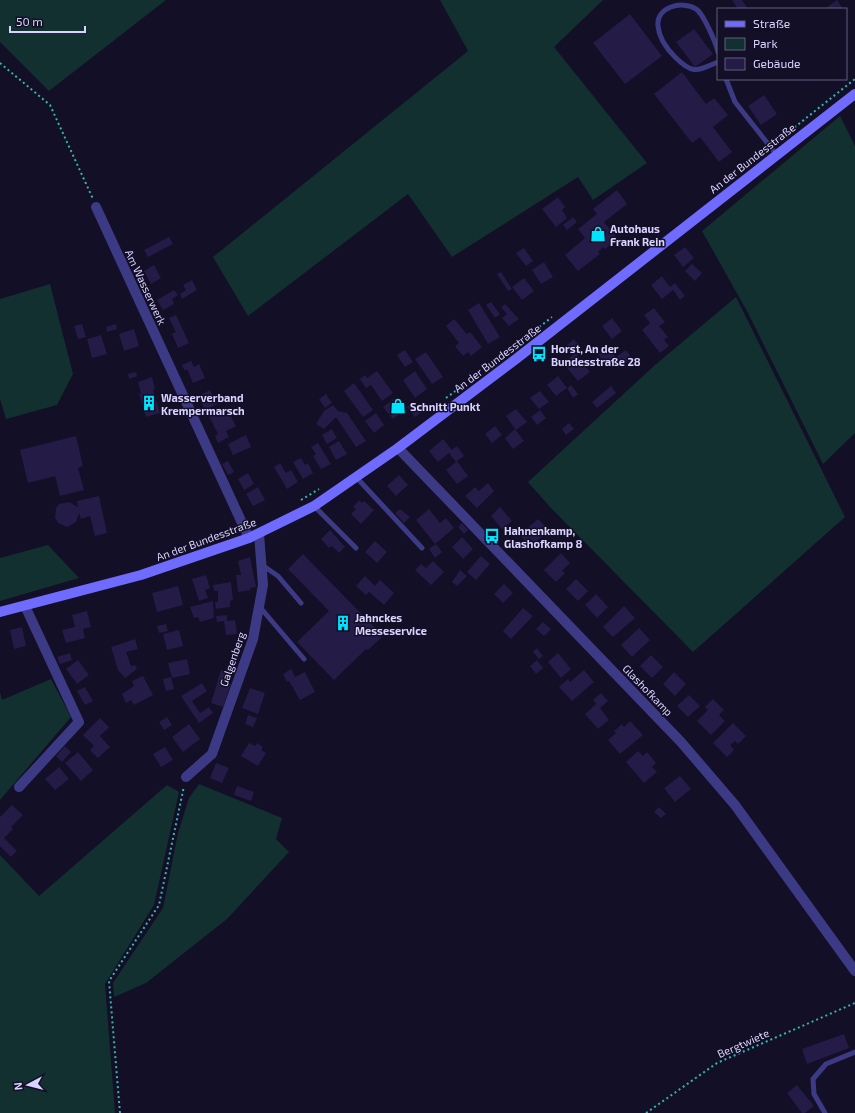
<svg xmlns="http://www.w3.org/2000/svg" width="855" height="1113" font-family="'Exo 2',sans-serif">
	<rect width="100%" height="100%" fill="#130f26"/>
	<path fill="#12302f" d="M 0,0 L 166,0 L 49,91 L 0,42 Z
		M 440,0 L 603,0 L 554,47 L 647,163 L 593,200 L 578,177 L 452,257 L 408,194 L 248,316 L 213,257 L 468,51 Z
		M 840,116 L 855,146 L 855,433 L 823,464 L 748,313 L 702,231 Z
		M 50,284 L 73,374 L 57,405 L 6,419 L 0,399 L 0,299 Z
		M 736,297 L 845,517 L 693,652 L 550,507 L 528,482 L 655,365 Z
		M 48,545 L 79,578 L 0,601 L 0,558 Z
		M 51,679 L 71,717 L 0,800 L 0,692 L 2,700 Z
		M 199,784 L 282,818 L 276,839 L 289,852 L 227,919 L 146,983 L 114,997 L 113,983 L 163,908 L 178,833 L 189,798 Z
		M 167,785 L 179,792 L 154,905 L 105,984 L 115,1113 L 0,1113 L 0,855 L 39,896 Z"/>
	<path fill="#241b47" d="M 732,0 L 742,0 L 748,9 L 738,9 Z
		M 837,0 L 843,9 L 825,9 Z
		M 630,14 L 662,56 L 625,84 L 593,43 Z
		M 694,29 L 713,54 L 695,67 L 676,42 Z
		M 682,72 L 706,104 L 714,98 L 728,115 L 713,127 L 732,152 L 719,162 L 700,137 L 692,143 L 654,94 Z
		M 764,95 L 777,114 L 761,125 L 748,106 Z
		M 617,190 L 627,204 L 604,222 L 618,239 L 605,249 L 603,247 L 598,252 L 600,254 L 578,271 L 565,255 L 585,238 L 578,229 L 597,214 L 593,209 Z
		M 558,197 L 565,207 L 562,210 L 567,218 L 556,227 L 542,209 Z
		M 573,217 L 577,222 L 567,230 L 563,225 Z
		M 169,237 L 173,244 L 148,257 L 144,250 Z
		M 685,247 L 694,258 L 683,267 L 674,255 Z
		M 524,248 L 533,261 L 526,266 L 516,253 Z
		M 544,262 L 553,277 L 541,284 L 532,270 Z
		M 692,264 L 702,273 L 695,281 L 685,271 Z
		M 154,265 L 161,278 L 151,284 L 144,271 Z
		M 501,272 L 512,289 L 508,291 L 497,274 Z
		M 662,276 L 670,287 L 675,283 L 685,296 L 680,300 L 673,290 L 662,299 L 651,285 Z
		M 524,278 L 534,291 L 522,300 L 512,287 Z
		M 192,280 L 197,290 L 182,299 L 180,294 L 186,290 L 183,285 Z
		M 174,290 L 178,295 L 172,299 L 174,304 L 163,310 L 157,300 Z
		M 491,302 L 500,314 L 495,318 L 486,305 Z
		M 479,303 L 500,337 L 488,344 L 468,310 Z
		M 505,304 L 519,319 L 509,326 L 502,318 L 507,314 L 501,307 Z
		M 654,308 L 665,322 L 659,326 L 668,337 L 664,340 L 669,346 L 660,353 L 642,330 L 650,323 L 644,315 Z
		M 176,315 L 189,343 L 178,348 L 172,334 L 176,332 L 169,318 Z
		M 612,318 L 622,331 L 612,339 L 602,326 Z
		M 454,319 L 467,334 L 470,332 L 482,347 L 471,356 L 468,352 L 463,356 L 455,346 L 459,343 L 446,326 Z
		M 82,324 L 86,337 L 78,339 L 74,326 Z
		M 116,324 L 117,329 L 107,332 L 106,327 Z
		M 134,329 L 139,346 L 124,351 L 119,334 Z
		M 101,335 L 107,354 L 92,358 L 87,339 Z
		M 574,339 L 581,349 L 576,353 L 590,372 L 578,381 L 563,363 L 574,354 L 567,345 Z
		M 607,346 L 616,357 L 626,350 L 632,358 L 622,366 L 617,359 L 607,367 L 597,353 Z
		M 405,350 L 413,362 L 405,367 L 397,355 Z
		M 426,352 L 443,377 L 432,384 L 415,359 Z
		M 191,361 L 194,367 L 199,364 L 205,378 L 193,383 L 187,369 L 185,371 L 182,365 Z
		M 377,371 L 393,393 L 382,401 L 371,385 L 366,388 L 360,379 L 365,375 L 367,378 Z
		M 415,371 L 427,389 L 415,398 L 403,380 Z
		M 136,372 L 137,376 L 129,379 L 128,374 Z
		M 558,376 L 567,388 L 571,385 L 578,394 L 573,398 L 567,388 L 556,396 L 547,385 Z
		M 152,377 L 155,389 L 153,390 L 160,413 L 146,417 L 139,394 L 141,393 L 138,382 Z
		M 354,383 L 373,410 L 363,417 L 344,391 Z
		M 611,386 L 616,393 L 597,408 L 592,402 Z
		M 210,390 L 217,404 L 205,410 L 198,396 Z
		M 540,391 L 549,402 L 539,409 L 530,398 Z
		M 326,394 L 332,403 L 325,408 L 319,399 Z
		M 395,398 L 404,410 L 393,419 L 383,407 Z
		M 414,401 L 422,412 L 415,417 L 407,407 Z
		M 333,405 L 338,411 L 347,413 L 366,441 L 356,447 L 336,417 L 324,429 L 316,424 L 324,411 Z
		M 226,407 L 236,426 L 226,431 L 229,437 L 218,443 L 215,436 L 218,434 L 209,416 Z
		M 516,409 L 527,422 L 516,430 L 506,416 Z
		M 540,410 L 546,418 L 537,425 L 531,417 Z
		M 376,413 L 384,425 L 374,433 L 365,421 Z
		M 569,423 L 574,429 L 566,435 L 562,429 Z
		M 495,426 L 502,435 L 492,443 L 485,434 Z
		M 332,429 L 337,438 L 327,444 L 322,435 Z
		M 515,429 L 524,441 L 513,449 L 505,438 Z
		M 246,435 L 251,447 L 233,455 L 228,444 Z
		M 76,436 L 83,466 L 78,468 L 84,490 L 60,496 L 55,476 L 28,483 L 20,450 Z
		M 443,439 L 452,450 L 457,446 L 464,456 L 457,461 L 468,476 L 457,484 L 446,470 L 456,462 L 449,453 L 438,462 L 429,451 Z
		M 339,441 L 347,454 L 336,460 L 329,447 Z
		M 318,443 L 331,464 L 321,469 L 313,456 L 316,454 L 311,447 Z
		M 301,458 L 305,465 L 308,463 L 313,473 L 303,479 L 293,462 Z
		M 228,461 L 234,472 L 228,475 L 222,464 Z
		M 280,463 L 286,473 L 291,470 L 298,482 L 287,489 L 274,467 Z
		M 248,473 L 254,484 L 244,490 L 238,479 Z
		M 399,475 L 408,485 L 396,496 L 387,486 Z
		M 488,483 L 494,491 L 477,508 L 465,496 L 475,487 L 479,491 Z
		M 258,487 L 265,500 L 253,506 L 246,494 Z
		M 99,496 L 107,533 L 95,536 L 90,516 L 81,519 L 79,513 L 76,522 L 67,527 L 58,523 L 55,518 L 56,508 L 59,504 L 69,502 L 78,507 L 77,501 Z
		M 359,500 L 362,503 L 364,501 L 374,510 L 361,524 L 351,514 L 356,509 L 353,507 Z
		M 500,507 L 512,521 L 502,529 L 491,516 Z
		M 400,509 L 410,517 L 404,523 L 395,513 Z
		M 429,509 L 440,523 L 446,518 L 454,528 L 435,544 L 416,520 Z
		M 538,519 L 550,531 L 544,536 L 543,535 L 531,548 L 520,535 Z
		M 462,523 L 468,530 L 464,534 L 458,527 Z
		M 330,530 L 345,547 L 339,553 L 332,546 L 329,548 L 321,539 Z
		M 462,537 L 473,549 L 463,559 L 452,547 Z
		M 375,541 L 387,552 L 377,563 L 365,552 Z
		M 436,544 L 442,552 L 435,558 L 429,549 Z
		M 561,553 L 570,563 L 562,571 L 565,573 L 556,582 L 544,570 Z
		M 303,554 L 383,636 L 368,650 L 366,649 L 334,680 L 297,642 L 329,611 L 288,569 Z
		M 481,556 L 490,564 L 476,580 L 467,572 Z
		M 250,557 L 256,587 L 250,588 L 251,590 L 238,592 L 236,575 L 241,575 L 238,561 Z
		M 433,561 L 444,572 L 431,585 L 415,570 L 421,564 L 426,568 Z
		M 460,570 L 467,576 L 457,586 L 452,582 Z
		M 206,575 L 210,588 L 205,590 L 208,598 L 199,601 L 192,579 Z
		M 365,576 L 375,586 L 380,580 L 394,593 L 384,605 L 369,592 L 366,595 L 356,586 Z
		M 576,579 L 588,591 L 578,601 L 566,589 Z
		M 231,582 L 233,600 L 230,601 L 230,607 L 216,609 L 215,602 L 218,602 L 218,591 L 214,591 L 213,585 Z
		M 504,584 L 513,593 L 503,603 L 494,594 Z
		M 178,586 L 183,605 L 157,612 L 152,593 Z
		M 596,594 L 608,607 L 597,618 L 585,605 Z
		M 213,601 L 214,618 L 200,622 L 198,617 L 194,618 L 190,607 Z
		M 624,606 L 635,618 L 613,637 L 603,627 Z
		M 523,608 L 533,616 L 511,639 L 503,631 Z
		M 87,611 L 91,627 L 83,629 L 85,638 L 66,643 L 62,630 L 75,627 L 72,615 Z
		M 227,615 L 227,621 L 235,620 L 237,634 L 226,635 L 224,621 L 217,622 L 216,616 Z
		M 543,622 L 551,629 L 544,636 L 536,629 Z
		M 166,624 L 168,631 L 159,633 L 157,626 Z
		M 22,627 L 26,646 L 14,649 L 10,630 Z
		M 639,628 L 650,640 L 632,657 L 621,645 Z
		M 179,630 L 183,646 L 167,650 L 163,634 Z
		M 135,639 L 138,649 L 126,652 L 131,666 L 135,665 L 137,669 L 125,678 L 118,670 L 111,647 Z
		M 537,648 L 543,656 L 539,659 L 533,652 Z
		M 70,653 L 72,660 L 60,664 L 57,657 Z
		M 558,653 L 571,669 L 561,678 L 548,662 Z
		M 651,655 L 663,667 L 652,678 L 640,666 Z
		M 187,659 L 190,674 L 172,678 L 168,663 Z
		M 78,660 L 89,675 L 77,684 L 66,669 Z
		M 537,660 L 543,668 L 536,674 L 530,666 Z
		M 291,669 L 295,677 L 305,672 L 315,692 L 300,700 L 289,681 L 287,682 L 283,674 Z
		M 221,670 L 230,674 L 227,682 L 231,684 L 223,707 L 211,703 Z
		M 584,670 L 594,682 L 572,701 L 559,687 L 568,679 L 570,682 Z
		M 674,672 L 686,684 L 675,696 L 663,684 Z
		M 143,676 L 153,695 L 134,705 L 131,700 L 126,703 L 122,694 L 134,686 L 132,681 Z
		M 171,677 L 174,689 L 166,691 L 163,679 Z
		M 202,683 L 207,691 L 192,701 L 200,713 L 209,707 L 213,713 L 199,723 L 181,696 Z
		M 85,687 L 93,701 L 85,705 L 77,691 Z
		M 250,688 L 265,693 L 258,714 L 242,708 Z
		M 601,693 L 608,701 L 600,708 L 609,720 L 598,729 L 585,714 L 596,704 L 593,700 Z
		M 689,695 L 700,706 L 688,717 L 677,706 Z
		M 713,699 L 724,710 L 719,715 L 725,721 L 711,735 L 697,721 L 708,710 L 705,707 Z
		M 248,715 L 257,718 L 253,727 L 245,724 Z
		M 167,717 L 172,725 L 164,730 L 159,722 Z
		M 100,718 L 109,727 L 100,736 L 110,747 L 98,758 L 90,750 L 94,746 L 83,735 Z
		M 630,721 L 643,735 L 620,754 L 608,740 L 616,733 L 614,731 L 622,724 L 624,727 Z
		M 733,723 L 746,736 L 738,744 L 735,741 L 730,745 L 734,750 L 727,757 L 713,743 Z
		M 189,724 L 200,739 L 183,752 L 172,737 Z
		M 249,743 L 255,746 L 257,743 L 263,747 L 261,750 L 266,753 L 258,766 L 241,756 Z
		M 65,746 L 71,752 L 62,762 L 56,756 Z
		M 165,747 L 173,760 L 161,767 L 153,754 Z
		M 638,751 L 643,756 L 647,752 L 656,763 L 652,767 L 657,772 L 644,783 L 626,762 Z
		M 78,752 L 93,770 L 81,781 L 65,763 Z
		M 216,763 L 229,768 L 222,783 L 210,778 Z
		M 59,767 L 69,779 L 55,790 L 45,779 Z
		M 680,776 L 691,789 L 675,802 L 664,788 Z
		M 237,786 L 254,792 L 251,801 L 234,795 Z
		M 12,805 L 23,815 L 11,827 L 13,829 L 4,838 L 17,851 L 11,857 L 0,846 L 0,817 Z
		M 659,807 L 666,814 L 661,818 L 654,812 Z
		M 844,1034 L 849,1048 L 807,1064 L 802,1049 Z
		M 797,1085 L 814,1106 L 805,1113 L 802,1113 L 787,1093 Z"/>
	<g fill="none" stroke-linecap="round" stroke-linejoin="round">
		<path stroke="#2fb8b0" stroke-width="2" stroke-dasharray="2 3" stroke-linecap="butt" d="M 0,63 L 50,105 L 93,199
			M 775,143 L 855,79
			M 742,169 L 765,151
			M 496,361 L 552,317
			M 446,398 L 465,384
			M 301,500 L 319,489
			M 120,1113 L 109,981 L 159,905 L 184,786
			M 646,1113 L 717,1063 L 855,1003"/>
		<path stroke="#3d3a85" stroke-width="5" d="M 718,52 C 716,43 703,13 696,9 C 682,0 656,7 658,26 C 659,39 667,49 675,57 C 693,75 697,71 718,62
			M 726,79 L 735,102 L 776,154
			M 356,477 L 422,548
			M 314,506 L 356,548
			M 262,565 L 278,576 L 301,603
			M 259,606 L 304,659
			M 825,1113 L 814,1094 L 813,1079 L 826,1064 L 855,1052"/>
		<path stroke="#3d3a85" stroke-width="10" d="M 96,207 L 249,538
			M 398,448 L 681,742 L 735,805 L 855,971
			M 186,777 L 212,754 L 253,639 L 263,585 L 259,534
			M 19,787 L 79,722 L 25,606"/>
		<path stroke="#6f6bff" stroke-width="10" d="M 0,612 L 141,575 L 249,538 L 314,506 L 398,448 L 516,359 L 855,94"/>
	</g>
	<defs>
		<symbol id="shop-bare" viewBox="-9 -9 18 18"><path d="M-5-2.5h2.3a2.7 3.5 0 0 1 5.4 0H5L5.5 6h-11ZM-1.5-2.5h3a1.5 2.3 0 0 0-3 0Z" fill="#00e5ff" stroke="#130f26" stroke-width="2.5" paint-order="stroke"/></symbol>
		<symbol id="bus-bare" viewBox="-9 -9 18 18"><path d="M-5-6H5V4H4V6H2V4H-2V6H-4V4H-5ZM-3.5-4V0h7V-4ZM-3.5 1.2v1.5H-2V1.2ZM2 1.2v1.5H3.5V1.2Z" fill="#00e5ff" stroke="#130f26" stroke-width="2.5" paint-order="stroke"/></symbol>
		<symbol id="building-bare" viewBox="-9 -9 18 18"><path d="M-4-6H4V6H1V3H-1V6H-4ZM-2.5-4.3h1.7v1.8h-1.7ZM.8-4.3h1.7v1.8H.8ZM-2.5-1h1.7V.8h-1.7ZM.8-1h1.7V.8H.8Z" fill="#00e5ff" stroke="#130f26" stroke-width="2.5" paint-order="stroke"/></symbol>
	</defs>
	<g fill-rule="evenodd">
		<use href="#shop-bare" x="587" y="223" width="22" height="22"/>
		<use href="#bus-bare" x="528" y="343" width="22" height="22"/>
		<use href="#building-bare" x="138" y="392" width="22" height="22"/>
		<use href="#shop-bare" x="387" y="395" width="22" height="22"/>
		<use href="#bus-bare" x="481" y="525" width="22" height="22"/>
		<use href="#building-bare" x="332" y="612" width="22" height="22"/>
	</g>
	<g text-anchor="middle" dominant-baseline="central" stroke-width="3" stroke-linejoin="round" paint-order="stroke">
		<g font-size="11" fill="#d9d4ff" stroke="#130f26">
			<text transform="translate(752 158) rotate(-38)">An der Bundesstraße</text>
			<text transform="translate(146 287) rotate(65)">Am Wasserwerk</text>
			<text transform="translate(497 358) rotate(-37)">An der Bundesstraße</text>
			<text transform="translate(206 539) rotate(-20)">An der Bundesstraße</text>
			<text transform="translate(232 659) rotate(-71)">Galgenberg</text>
			<text transform="translate(648 690) rotate(46)">Glashofkamp</text>
			<text transform="translate(743 1043) rotate(-24)">Bergtwiete</text>
		</g>
		<g font-size="11" font-weight="bold" fill="#d9d4ff" stroke="#130f26" text-anchor="start">
			<text x="610" y="228">Autohaus<tspan x="610" dy="13">Frank Rein</tspan></text>
			<text x="551" y="348">Horst, An der<tspan x="551" dy="13">Bundesstraße 28</tspan></text>
			<text x="161" y="397">Wasserverband<tspan x="161" dy="13">Krempermarsch</tspan></text>
			<text x="410" y="406">Schnitt Punkt</text>
			<text x="504" y="530">Hahnenkamp,<tspan x="504" dy="13">Glashofkamp 8</tspan></text>
			<text x="355" y="617">Jahnckes<tspan x="355" dy="13">Messeservice</tspan></text>
		</g>
	</g>
	<rect x="717" y="8" width="130" height="72" fill="#130f26" stroke="#625e7d"/>
	<rect x="725" y="21" width="20" height="6" fill="#6f6bff" stroke="#625e7d"/>
	<text x="753" y="28" font-size="12" fill="#d9d4ff">Straße</text>
	<rect x="725" y="38" width="20" height="12" fill="#12302f" stroke="#625e7d"/>
	<text x="753" y="48" font-size="12" fill="#d9d4ff">Park</text>
	<rect x="725" y="58" width="20" height="12" fill="#241b47" stroke="#625e7d"/>
	<text x="753" y="68" font-size="12" fill="#d9d4ff">Gebäude</text>
	<g transform="translate(28 1085) rotate(263)" stroke="#130f26" stroke-width="3" paint-order="stroke">
	<path d="M0-3L7 15L0 10L-7 15Z" fill="#d9d4ff"/>
	<text y="-6" font-size="11" font-weight="bold" text-anchor="middle" fill="#d9d4ff">N</text>
	</g>
	<path d="M10 26v6h75v-6" fill="none" stroke="#d9d4ff" stroke-width="2"/>
	<text x="16" y="26" font-size="12" fill="#d9d4ff" stroke="#130f26" stroke-width="3" paint-order="stroke">50 m</text>
</svg>
